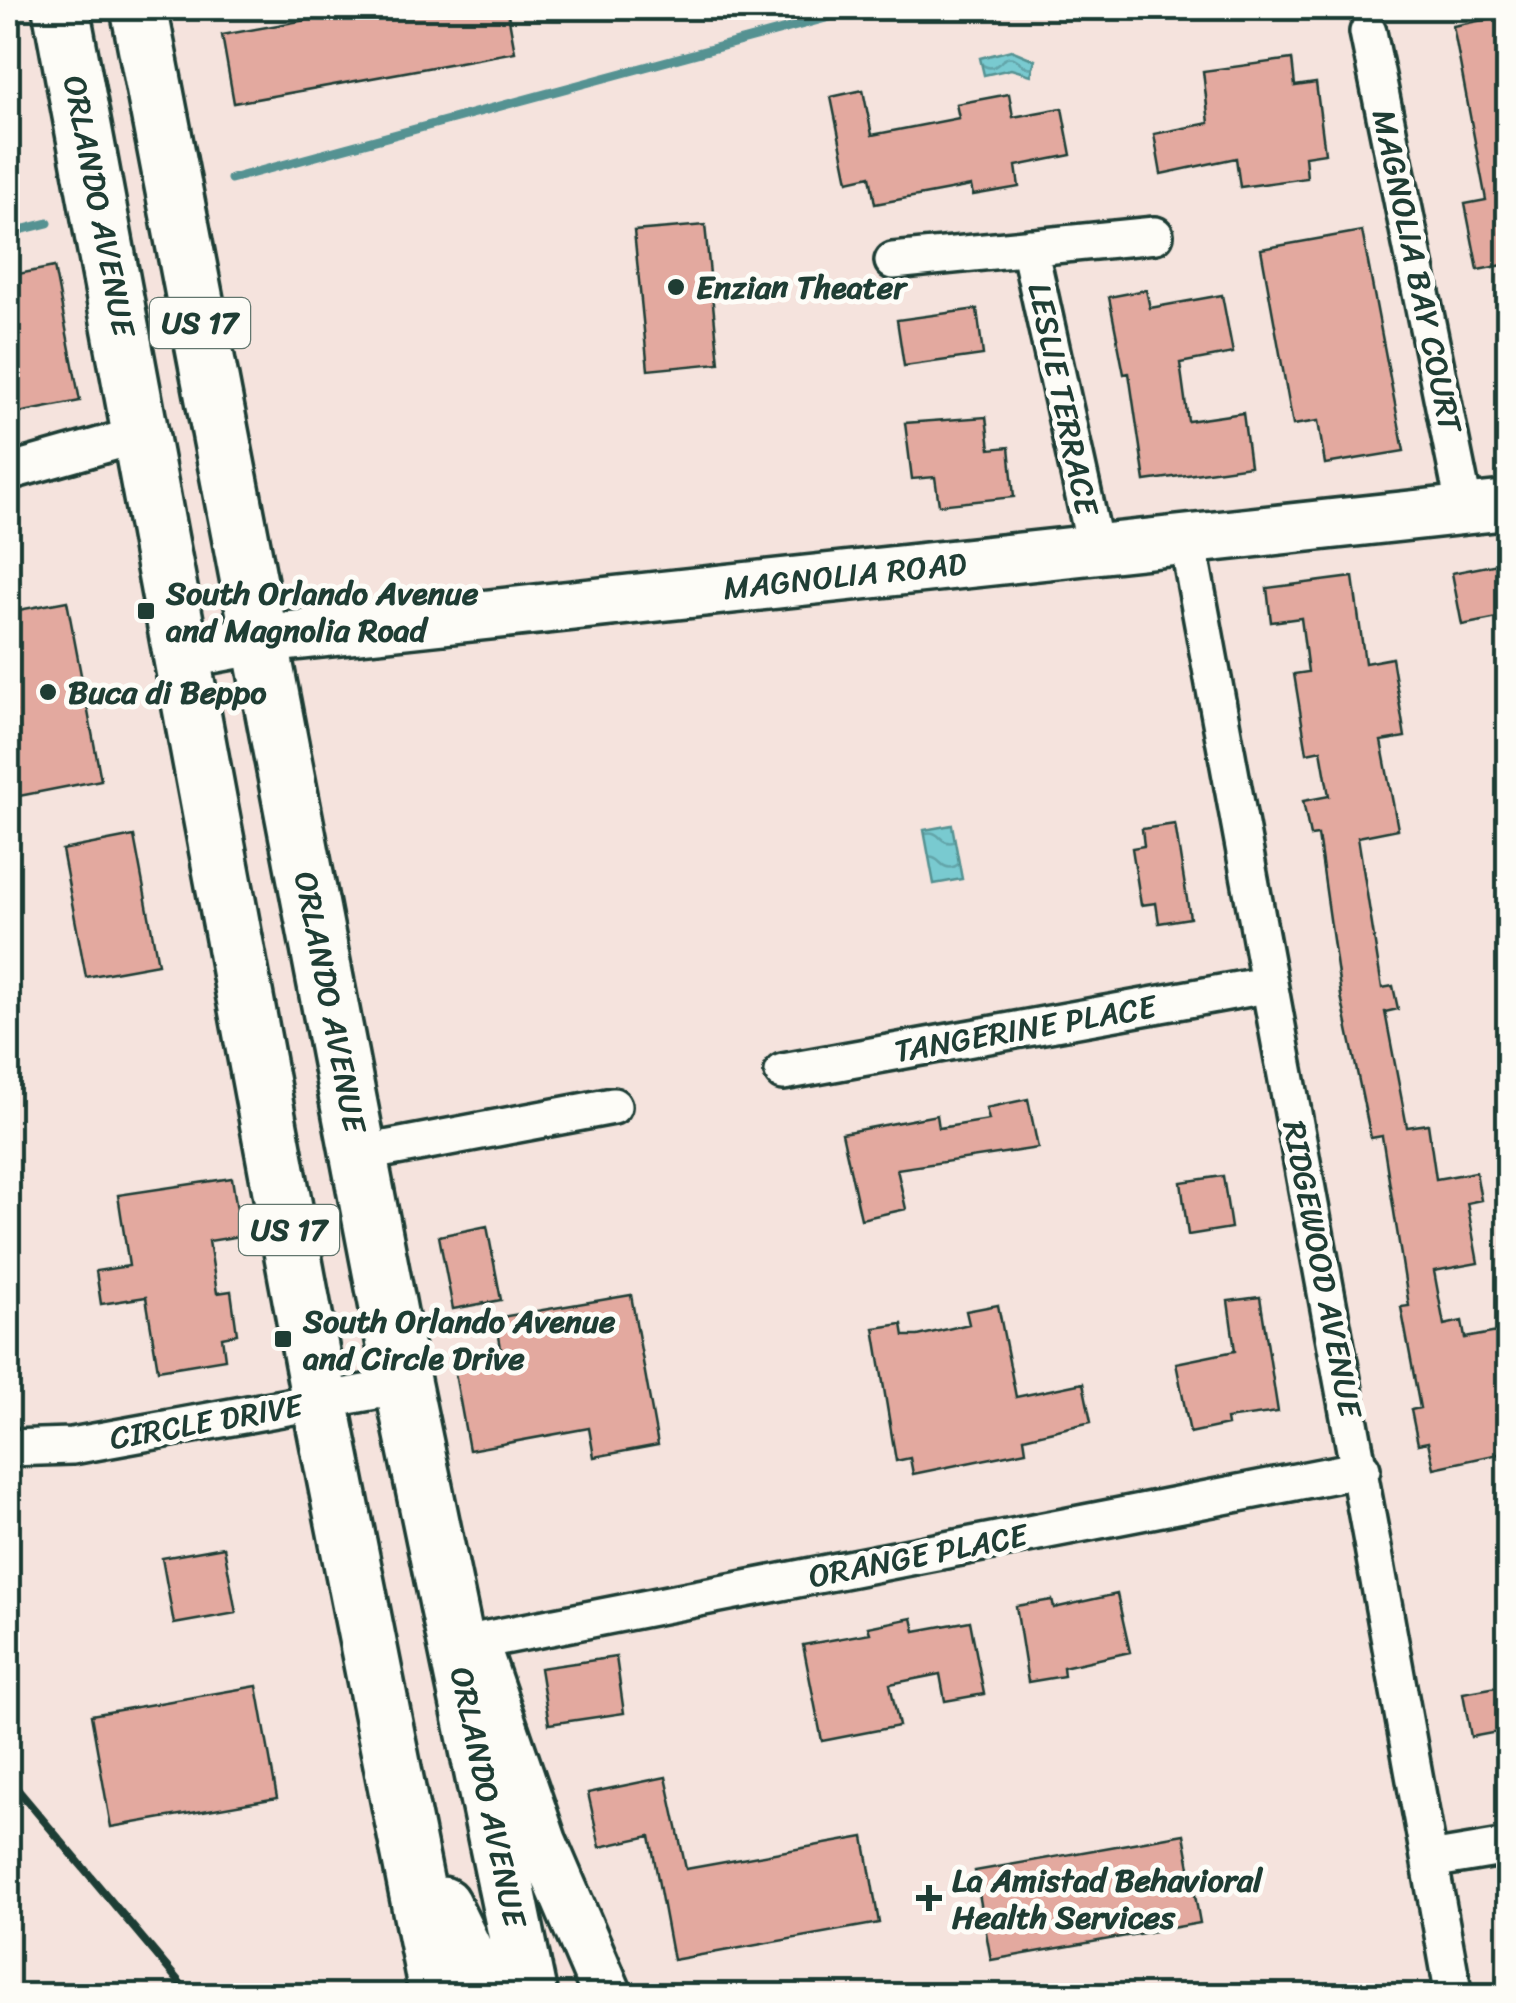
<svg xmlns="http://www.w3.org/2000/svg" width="1516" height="2003" font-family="Sriracha,sans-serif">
	<defs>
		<pattern id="water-waves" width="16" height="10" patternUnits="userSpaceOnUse" patternTransform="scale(2.5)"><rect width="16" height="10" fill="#79cad0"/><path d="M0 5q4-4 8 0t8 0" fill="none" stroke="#63a5aa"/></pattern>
	</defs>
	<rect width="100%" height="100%" fill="#f5e3dd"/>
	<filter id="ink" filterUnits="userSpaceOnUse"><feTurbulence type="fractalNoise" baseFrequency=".01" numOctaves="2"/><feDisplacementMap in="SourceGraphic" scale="20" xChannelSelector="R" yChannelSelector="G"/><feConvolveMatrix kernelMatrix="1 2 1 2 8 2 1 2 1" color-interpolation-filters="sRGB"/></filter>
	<g filter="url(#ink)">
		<path fill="url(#water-waves)" stroke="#559292" stroke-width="2.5" d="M 1011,50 L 1035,60 L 1031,75 L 1011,69 L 984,75 L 980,58 Z
			M 952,825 L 962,879 L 934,884 L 924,830 Z"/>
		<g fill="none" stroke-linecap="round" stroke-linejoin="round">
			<path stroke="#559292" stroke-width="9" d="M 231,179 L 863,8
				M 8,233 L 48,223"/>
		</g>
		<path fill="#e3a99f" stroke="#1f3d34" stroke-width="2.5" d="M 373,8 L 507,8 L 515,52 L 234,103 L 222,35 Z
			M 1508,15 L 1508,264 L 1478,270 L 1465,204 L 1486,200 L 1453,26 Z
			M 1292,59 L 1295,86 L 1316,83 L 1325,153 L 1305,156 L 1307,178 L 1240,187 L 1236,158 L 1161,174 L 1154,134 L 1209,123 L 1203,71 Z
			M 863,90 L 872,135 L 959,118 L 956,104 L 1009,94 L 1013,117 L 1062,108 L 1071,155 L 1016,166 L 1019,187 L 973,195 L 971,186 L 875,204 L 870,176 L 848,181 L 831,97 Z
			M 705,225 L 719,363 L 648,370 L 634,231 Z
			M 1362,231 L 1404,451 L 1325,464 L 1318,421 L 1293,425 L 1261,249 Z
			M 54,267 L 80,401 L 8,415 L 8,276 Z
			M 1146,290 L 1150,308 L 1222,295 L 1233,353 L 1180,363 L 1188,421 L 1243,413 L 1250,466 L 1145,481 L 1129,373 L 1124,374 L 1109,297 Z
			M 977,309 L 983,355 L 904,366 L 897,320 Z
			M 986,417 L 990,449 L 1009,447 L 1014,497 L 939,505 L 935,477 L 912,479 L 905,423 Z
			M 1508,562 L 1508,616 L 1462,625 L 1452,573 Z
			M 1353,577 L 1365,663 L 1392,658 L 1405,737 L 1381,741 L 1398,829 L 1358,837 L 1382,988 L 1393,986 L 1398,1009 L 1385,1012 L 1407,1127 L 1428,1124 L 1436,1179 L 1476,1172 L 1481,1200 L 1467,1203 L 1478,1263 L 1434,1271 L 1444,1325 L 1462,1321 L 1465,1338 L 1508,1330 L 1508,1452 L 1434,1468 L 1428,1442 L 1418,1444 L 1411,1410 L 1420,1408 L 1401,1307 L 1409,1306 L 1382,1136 L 1371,1138 L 1341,996 L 1318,835 L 1310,836 L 1303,801 L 1329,796 L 1321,750 L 1307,753 L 1294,674 L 1308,672 L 1301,618 L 1271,622 L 1267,588 Z
			M 67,601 L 101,780 L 14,797 L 8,763 L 8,713 L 15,711 L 8,672 L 8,612 Z
			M 1175,824 L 1190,918 L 1159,923 L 1156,903 L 1141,905 L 1132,848 L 1144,846 L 1142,829 Z
			M 134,836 L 158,964 L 86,977 L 62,850 Z
			M 1028,1099 L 1038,1148 L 897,1169 L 906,1209 L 861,1219 L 842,1133 L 937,1115 L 939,1128 L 989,1120 L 986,1108 Z
			M 1223,1176 L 1231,1228 L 1188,1235 L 1181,1182 Z
			M 232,1178 L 241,1236 L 209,1241 L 217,1293 L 231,1291 L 237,1334 L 222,1337 L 225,1359 L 158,1370 L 146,1297 L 101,1304 L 96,1271 L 129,1266 L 118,1195 Z
			M 487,1226 L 501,1300 L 453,1309 L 439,1236 Z
			M 631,1295 L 658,1445 L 594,1457 L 589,1428 L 469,1450 L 452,1357 L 501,1348 L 496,1318 Z
			M 1260,1297 L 1278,1412 L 1226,1419 L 1227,1425 L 1190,1433 L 1176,1363 L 1235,1351 L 1228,1301 Z
			M 998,1305 L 1016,1397 L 1083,1383 L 1091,1422 L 1024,1438 L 1026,1451 L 913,1474 L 910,1458 L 896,1461 L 874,1328 L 902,1324 L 904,1336 L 918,1336 L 969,1324 L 966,1311 Z
			M 224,1547 L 236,1613 L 174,1624 L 162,1558 Z
			M 1117,1594 L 1130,1652 L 1063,1667 L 1064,1676 L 1028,1682 L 1016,1606 L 1052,1600 L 1054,1608 Z
			M 912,1618 L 915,1631 L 970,1621 L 984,1694 L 945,1701 L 940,1674 L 890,1684 L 899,1726 L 822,1741 L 803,1645 L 870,1633 L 868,1627 Z
			M 616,1657 L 624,1713 L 549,1724 L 540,1668 Z
			M 1508,1685 L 1508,1730 L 1471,1737 L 1463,1693 Z
			M 257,1686 L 277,1798 L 111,1827 L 91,1715 Z
			M 666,1777 L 686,1869 L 864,1837 L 879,1923 L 673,1960 L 650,1836 L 600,1847 L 588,1793 Z
			M 1184,1834 L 1200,1923 L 991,1960 L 975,1871 Z"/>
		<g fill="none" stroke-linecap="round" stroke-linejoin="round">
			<defs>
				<path id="street" d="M 1368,32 L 1465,510
					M 1029,247 L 1096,551
					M 893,261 L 1155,235
					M 8,472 L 142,434
					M 1188,543 C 1274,1028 1369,1511 1454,1996
					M 783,1072 L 1266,985
					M 359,1154 L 613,1106
					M 8,1448 L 72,1446 L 403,1386
					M 473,1642 L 1362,1469
					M 1430,1860 L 1508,1847"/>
				<path id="secondary" d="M 182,654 L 262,639 L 1508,505
					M 479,1658 L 542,1842 L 608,1996"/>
				<path id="primary" d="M 61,8 L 320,1401 L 438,1996
					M 139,8 L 403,1386 L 529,1996
					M 442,1905 L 486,1996"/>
			</defs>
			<use href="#street" stroke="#1f3d34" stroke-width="42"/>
			<use href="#secondary" stroke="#1f3d34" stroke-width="55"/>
			<use href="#primary" stroke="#1f3d34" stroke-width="62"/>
			<use href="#street" stroke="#fdfcf7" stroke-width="35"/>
			<use href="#secondary" stroke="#fdfcf7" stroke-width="48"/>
			<use href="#primary" stroke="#fdfcf7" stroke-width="55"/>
			<path stroke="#1f3d34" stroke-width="8" d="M 8,1778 L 191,1996"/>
		</g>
	</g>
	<g fill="#1f3d34" stroke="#fdfcf7" stroke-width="4">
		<circle cx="676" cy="287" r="10"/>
		<rect x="136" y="601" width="20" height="20" rx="5"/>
		<circle cx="48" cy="692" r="10"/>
		<rect x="273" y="1329" width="20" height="20" rx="5"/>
		<path d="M924 1883h10v10h10v10h-10v10h-10v-10h-10v-10h10z"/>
	</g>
	<g text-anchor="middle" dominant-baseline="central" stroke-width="10" stroke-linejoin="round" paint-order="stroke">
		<g fill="#fdfcf7" stroke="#62766e" stroke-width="2.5">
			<rect x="150" y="298" width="100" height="50" rx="8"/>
			<rect x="239" y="1205" width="100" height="50" rx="8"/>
		</g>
		<g font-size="30" font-weight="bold" fill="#1f3d34">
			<text x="200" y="323">US 17</text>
			<text x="289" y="1230">US 17</text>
		</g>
		<g font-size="32" fill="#1f3d34" stroke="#fdfcf7">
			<text transform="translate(99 206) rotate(79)">ORLANDO AVENUE</text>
			<text transform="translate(1417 271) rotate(78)">MAGNOLIA BAY COURT</text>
			<text transform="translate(1063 399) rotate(78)">LESLIE TERRACE</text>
			<text transform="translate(845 576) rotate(-6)">MAGNOLIA ROAD</text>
			<text transform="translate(330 1002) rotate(79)">ORLANDO AVENUE</text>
			<text transform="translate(1025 1029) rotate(-10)">TANGERINE PLACE</text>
			<text transform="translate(1322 1269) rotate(79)">RIDGEWOOD AVENUE</text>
			<text transform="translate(206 1422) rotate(-10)">CIRCLE DRIVE</text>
			<text transform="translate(918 1556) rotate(-11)">ORANGE PLACE</text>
			<text transform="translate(488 1797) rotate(78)">ORLANDO AVENUE</text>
		</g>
		<g font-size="32" font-weight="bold" fill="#1f3d34" stroke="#fdfcf7" text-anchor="start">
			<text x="696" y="287">Enzian Theater</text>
			<text x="166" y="593">South Orlando Avenue<tspan x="166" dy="37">and Magnolia Road</tspan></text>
			<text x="68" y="692">Buca di Beppo</text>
			<text x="303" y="1321">South Orlando Avenue<tspan x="303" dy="37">and Circle Drive</tspan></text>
			<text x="952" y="1880">La Amistad Behavioral<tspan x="952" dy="37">Health Services</tspan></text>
		</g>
	</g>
	<rect width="1516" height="2003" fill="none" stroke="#fdfcf7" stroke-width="40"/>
	<rect x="20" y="20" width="1476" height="1963" fill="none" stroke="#1f3d34" stroke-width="4" filter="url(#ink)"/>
</svg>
